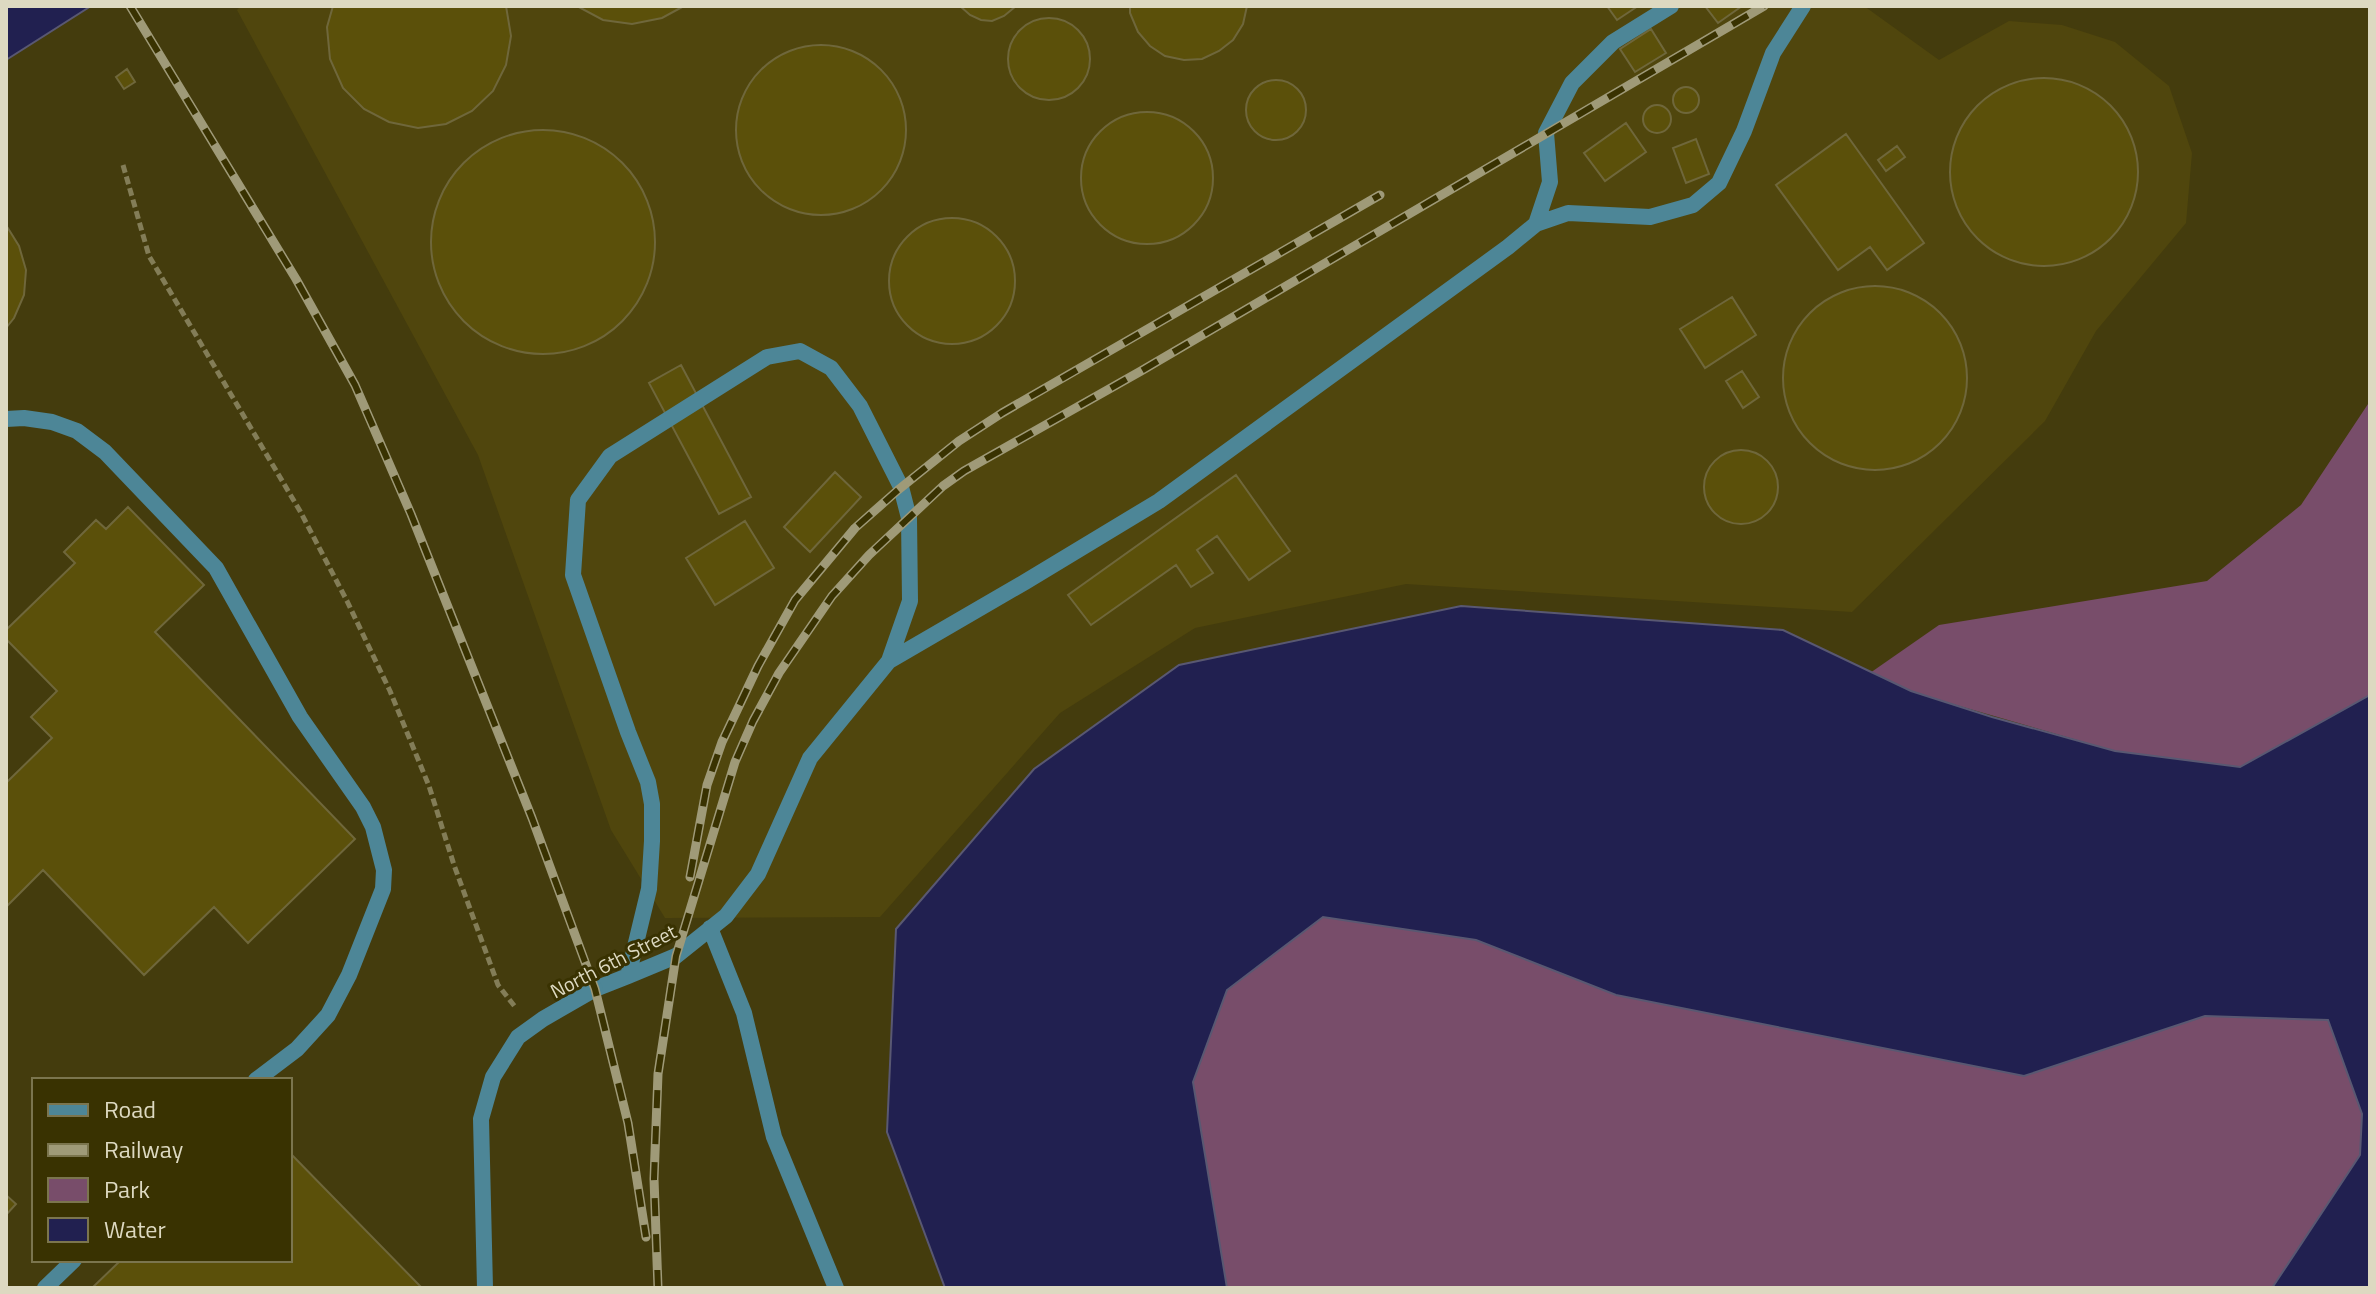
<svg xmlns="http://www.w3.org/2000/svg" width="2376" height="1294" font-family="'Titillium Web',sans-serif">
	<rect width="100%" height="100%" fill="#443c0d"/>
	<path fill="#50460d" d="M 241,6 L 1864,6 L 1939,60 L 2009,21 L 2062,25 L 2115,42 L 2169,86 L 2192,153 L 2186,223 L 2096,331 L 2045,421 L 1852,612 L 1406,584 L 1195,628 L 1060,713 L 880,917 L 665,918 L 611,830 L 478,455 L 237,10 Z"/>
	<path fill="#784d6a" d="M 2370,401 L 2370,695 L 2241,767 L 2115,751 L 1911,692 L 1870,673 L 1939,625 L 2207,581 L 2301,505 Z
		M 1323,917 L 1476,940 L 1616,995 L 2024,1076 L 2205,1016 L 2328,1020 L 2362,1114 L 2360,1155 L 2272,1288 L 1227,1288 L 1193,1083 L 1227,990 Z"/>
	<path fill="#212050" stroke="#595872" stroke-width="2" d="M 6,6 L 91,6 L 6,60 Z
		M 1461,606 L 1783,630 L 1911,691 L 1992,717 L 2115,751 L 2240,767 L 2370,695 L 2370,1288 L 2272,1288 L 2360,1155 L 2362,1114 L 2328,1020 L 2205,1016 L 2024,1076 L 1616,995 L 1476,940 L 1323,917 L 1227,990 L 1193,1082 L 1227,1288 L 945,1288 L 887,1132 L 896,929 L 1034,769 L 1179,665 Z"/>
	<path fill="#5b500a" stroke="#6f673b" stroke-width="2" d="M 333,6 L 506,6 L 511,36 L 506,65 L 493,91 L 472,111 L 446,124 L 418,128 L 389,122 L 364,109 L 343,88 L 330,59 L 327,27 Z
		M 577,6 L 576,6 L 684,6 L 662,18 L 632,24 L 603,20 Z
		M 960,6 L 1016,6 L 1004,16 L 992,21 L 981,20 L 970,15 Z
		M 1130,6 L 1247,6 L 1243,24 L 1233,40 L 1219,51 L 1202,59 L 1184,60 L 1165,56 L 1150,46 L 1138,32 L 1130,13 Z
		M 1607,6 L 1638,6 L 1617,20 Z
		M 1705,6 L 1742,6 L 1718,23 Z
		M1008 59a41 41 0 1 1 82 0a41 41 0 1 1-82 0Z
		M 1651,29 L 1666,53 L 1635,72 L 1620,49 Z
		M736 130a85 85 0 1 1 170 0a85 85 0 1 1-170 0Z
		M 127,69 L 135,82 L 124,89 L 116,77 Z
		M1950 172a94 94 0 1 1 188 0a94 94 0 1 1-188 0Z
		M1246 110a30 30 0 1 1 60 0a30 30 0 1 1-60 0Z
		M1673 100a13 13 0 1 1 26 0a13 13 0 1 1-26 0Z
		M1643 119a14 14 0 1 1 28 0a14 14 0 1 1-28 0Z
		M1081 178a66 66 0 1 1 132 0a66 66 0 1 1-132 0Z
		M 1626,123 L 1646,152 L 1605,181 L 1584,153 Z
		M431 242a112 112 0 1 1 224 0a112 112 0 1 1-224 0Z
		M 1846,134 L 1924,243 L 1887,270 L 1870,247 L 1838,270 L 1776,185 Z
		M 1696,139 L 1709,174 L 1686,183 L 1673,148 Z
		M 1897,146 L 1905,157 L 1886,171 L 1878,160 Z
		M889 281a63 63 0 1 1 126 0a63 63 0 1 1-126 0Z
		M 6,225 L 19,246 L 26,270 L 24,295 L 14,318 L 6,328 Z
		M1783 378a92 92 0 1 1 184 0a92 92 0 1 1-184 0Z
		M 1732,297 L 1756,335 L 1705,368 L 1680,329 Z
		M 681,365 L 751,497 L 719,514 L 649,383 Z
		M 1742,371 L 1759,397 L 1743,408 L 1726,381 Z
		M1704 487a37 37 0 1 1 74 0a37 37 0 1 1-74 0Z
		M 835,472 L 861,497 L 810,552 L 784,527 Z
		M 1236,475 L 1290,551 L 1249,580 L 1217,536 L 1197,550 L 1213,573 L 1191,587 L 1176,565 L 1091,625 L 1068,595 Z
		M 128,507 L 204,585 L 155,632 L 355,839 L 248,943 L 214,907 L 144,975 L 43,870 L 6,907 L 6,783 L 52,738 L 31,717 L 57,691 L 6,639 L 6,630 L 75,563 L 64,552 L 96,520 L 106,529 Z
		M 745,521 L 774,568 L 715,605 L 686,558 Z
		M 290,1153 L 422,1288 L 92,1288 L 121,1260 L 290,1260 Z
		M 6,1195 L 16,1204 L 6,1215 Z"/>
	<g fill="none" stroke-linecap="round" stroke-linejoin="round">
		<path stroke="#837d57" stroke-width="5" stroke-dasharray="8 4" stroke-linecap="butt" d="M 123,165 L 149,256 L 300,511 L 347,601 L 390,691 L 429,786 L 454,865 L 498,985 L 516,1008"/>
		<path stroke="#4d8697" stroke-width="16" d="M 1536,224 L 1550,182 L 1546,133 L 1572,83 L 1613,42 L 1671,6
			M 6,419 L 24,418 L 52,422 L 77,431 L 105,452 L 216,568 L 300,717 L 363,807 L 373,827 L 384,870 L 383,889 L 349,975 L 328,1015 L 297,1049 L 256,1080
			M 889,661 L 1025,582 L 1159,501 L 1508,247 L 1536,224 L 1568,213 L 1650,217 L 1693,205 L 1719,183 L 1744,131 L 1773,53 L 1803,6
			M 710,928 L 744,1013 L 774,1137 L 836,1288
			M 595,989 L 628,976 L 676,956 L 726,916 L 758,874 L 810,758 L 889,661 L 910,601 L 909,518 L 901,487 L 860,406 L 831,368 L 800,351 L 767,357 L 610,456 L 578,500 L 573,575 L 628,732 L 648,782 L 652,804 L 652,841 L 649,889 L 628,976
			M 45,1288 L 74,1260"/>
		<path stroke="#4d8697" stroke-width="16" d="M 485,1288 L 481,1119 L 493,1077 L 518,1037 L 543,1019 L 595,989"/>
		<defs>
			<path id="rail" d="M 130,6 L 296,279 L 355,385 L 411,514 L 532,818 L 595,989 L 628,1123 L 646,1237
				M 690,877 L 707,785 L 722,742 L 758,666 L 795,600 L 855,528 L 898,490 L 959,441 L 1002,413 L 1380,195
				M 658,1288 L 654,1179 L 658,1074 L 676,956 L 735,762 L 753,721 L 779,673 L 832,596 L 869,555 L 943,486 L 964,471 L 1141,371 L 1764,6"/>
		</defs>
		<use href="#rail" stroke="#9f9a78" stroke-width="9"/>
		<use href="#rail" stroke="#393201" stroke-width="6" stroke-dasharray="18" stroke-linecap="butt"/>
	</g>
	<g text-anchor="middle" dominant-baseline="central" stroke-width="6" stroke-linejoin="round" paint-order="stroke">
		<g font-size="20" fill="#ddd9c1" stroke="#393201">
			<text transform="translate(613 961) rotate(-27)">North 6th Street</text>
		</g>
	</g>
	<rect width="2376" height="1294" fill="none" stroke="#ddd9c1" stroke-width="16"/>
	<rect x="32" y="1078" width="260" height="184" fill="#393201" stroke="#7b754e" stroke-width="2"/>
	<rect x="48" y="1104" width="40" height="12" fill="#4d8697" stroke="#7b754e" stroke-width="2"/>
	<text x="104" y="1118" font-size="24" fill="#ddd9c1">Road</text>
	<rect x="48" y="1144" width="40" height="12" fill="#9f9a78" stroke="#7b754e" stroke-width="2"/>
	<text x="104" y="1158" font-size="24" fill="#ddd9c1">Railway</text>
	<rect x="48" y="1178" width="40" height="24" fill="#784d6a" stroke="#7b754e" stroke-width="2"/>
	<text x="104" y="1198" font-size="24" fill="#ddd9c1">Park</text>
	<rect x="48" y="1218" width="40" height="24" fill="#212050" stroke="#7b754e" stroke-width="2"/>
	<text x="104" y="1238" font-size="24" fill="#ddd9c1">Water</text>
</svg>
